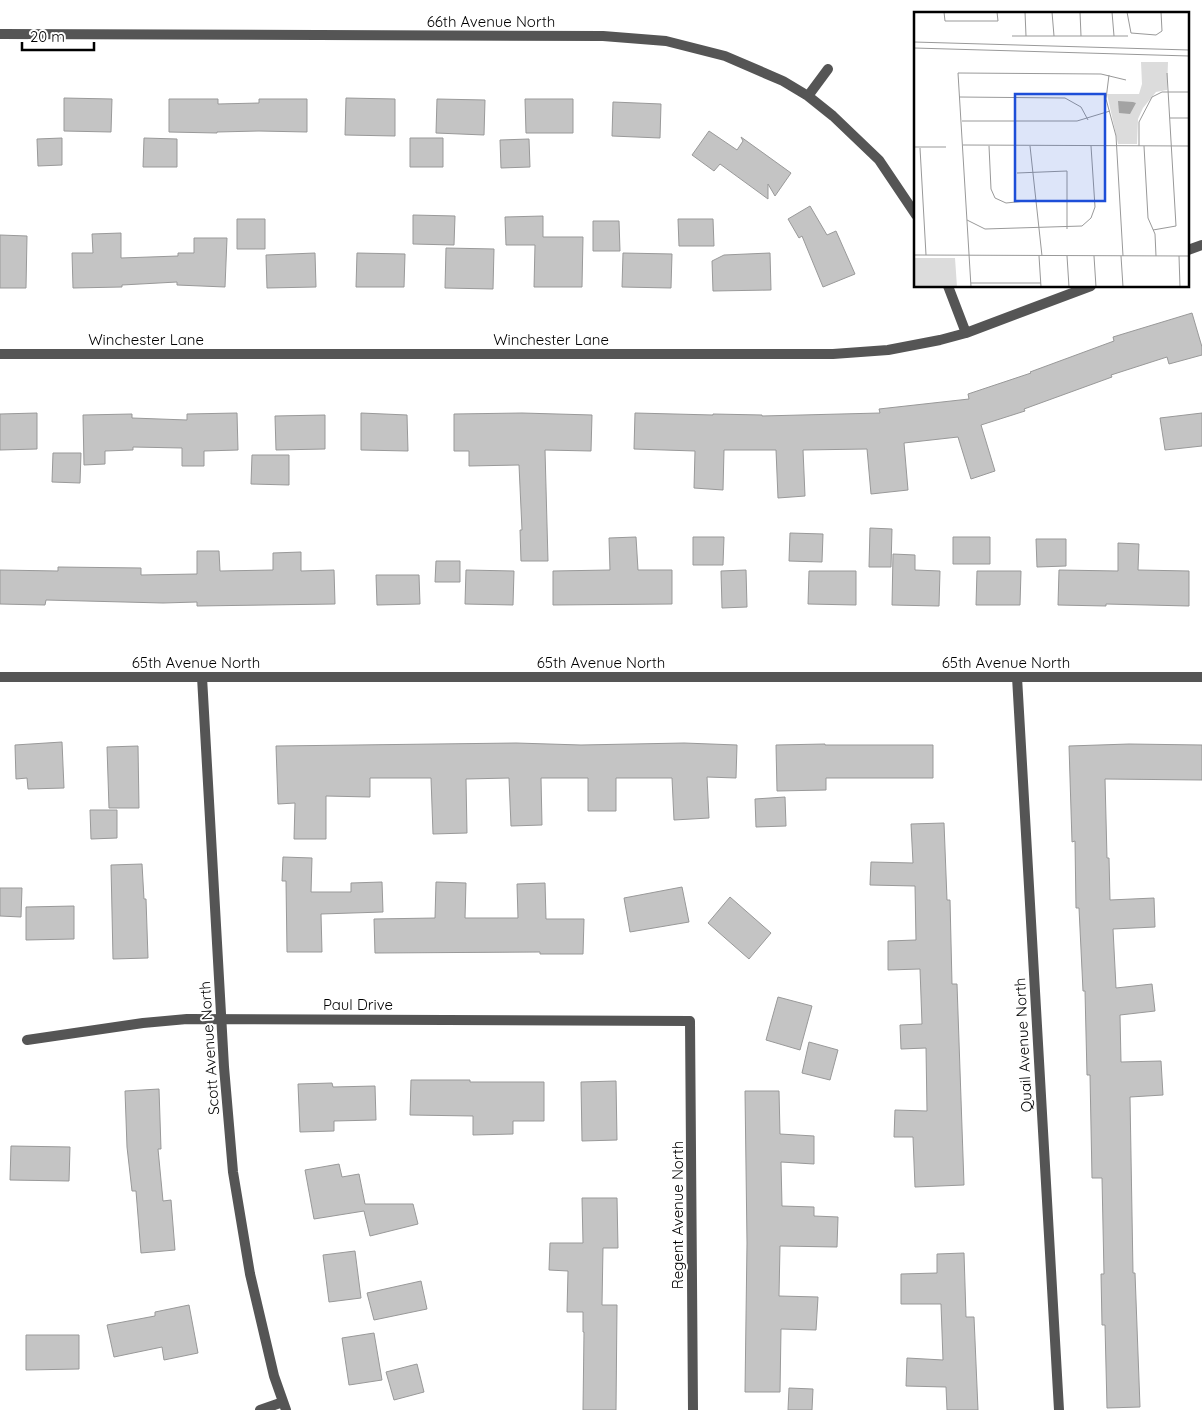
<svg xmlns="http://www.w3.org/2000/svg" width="1202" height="1410" font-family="Quicksand,sans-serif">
	<rect width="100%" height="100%" fill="#fff"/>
	<path fill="#c4c4c4" stroke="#999" d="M 64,98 L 112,99 L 111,132 L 64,131 Z
		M 346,98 L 395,99 L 395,136 L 345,135 Z
		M 169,99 L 218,99 L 218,104 L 259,103 L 259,99 L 307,99 L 307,132 L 259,131 L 217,132 L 217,133 L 169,132 Z
		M 437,99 L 485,100 L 484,135 L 436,133 Z
		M 525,99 L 573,99 L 573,133 L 526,133 Z
		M 613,102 L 661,104 L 660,138 L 612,136 Z
		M 709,131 L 737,150 L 743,141 L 741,137 L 791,173 L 775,196 L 768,184 L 768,199 L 720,164 L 714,171 L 692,155 Z
		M 62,138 L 62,165 L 38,166 L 37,139 Z
		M 144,138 L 177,139 L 177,167 L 143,167 Z
		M 410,138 L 443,138 L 443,167 L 410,167 Z
		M 529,139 L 530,167 L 501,168 L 500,140 Z
		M 810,206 L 827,235 L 836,231 L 855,274 L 823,287 L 802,236 L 799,238 L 788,219 Z
		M 413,215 L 455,216 L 454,245 L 413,244 Z
		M 543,216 L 543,237 L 583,237 L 582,287 L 534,287 L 535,245 L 506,245 L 505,217 Z
		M 237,219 L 265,219 L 265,249 L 237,249 Z
		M 678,219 L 713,219 L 714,246 L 679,246 Z
		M 593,221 L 619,221 L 620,251 L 593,251 Z
		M 121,233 L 121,258 L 178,256 L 178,253 L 194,253 L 194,238 L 227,238 L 225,287 L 177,285 L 177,282 L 122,285 L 122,287 L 73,288 L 72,253 L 93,253 L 92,234 Z
		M 0,235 L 27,236 L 26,288 L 0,288 Z
		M 446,248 L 494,249 L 493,289 L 445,288 Z
		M 315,253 L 316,287 L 267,288 L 266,255 Z
		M 357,253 L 405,254 L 404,287 L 356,287 Z
		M 623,253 L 672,254 L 671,288 L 622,287 Z
		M 770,253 L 771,290 L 713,291 L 712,261 L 724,255 Z
		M 1192,313 L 1202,347 L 1202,355 L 1169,364 L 1167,357 L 1111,375 L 1112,377 L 1024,409 L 1025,411 L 981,425 L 995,471 L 971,479 L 958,437 L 904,443 L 908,490 L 871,494 L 867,449 L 803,450 L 805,496 L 778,498 L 776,450 L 724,450 L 723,490 L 694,488 L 695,451 L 634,449 L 635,413 L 713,415 L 713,414 L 762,415 L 762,416 L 880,413 L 879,409 L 969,399 L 968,394 L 1031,373 L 1030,372 L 1114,341 L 1113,337 Z
		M 37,413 L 37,449 L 0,450 L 0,414 Z
		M 237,413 L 238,450 L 204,451 L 204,466 L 182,466 L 182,448 L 133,447 L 133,450 L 105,451 L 105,464 L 84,465 L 83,415 L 132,414 L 132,418 L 187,420 L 187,414 Z
		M 361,413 L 407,415 L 408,451 L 361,450 Z
		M 522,413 L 592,415 L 591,451 L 545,450 L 548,561 L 521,561 L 520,530 L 522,530 L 519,465 L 469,466 L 469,451 L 454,451 L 454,414 Z
		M 1202,413 L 1202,446 L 1165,450 L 1160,418 Z
		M 325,415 L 325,449 L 276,450 L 275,416 Z
		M 53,453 L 81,453 L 80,483 L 52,482 Z
		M 252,455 L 289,455 L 289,485 L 251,484 Z
		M 870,528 L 892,529 L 891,567 L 869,567 Z
		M 790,533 L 823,534 L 822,562 L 789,561 Z
		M 636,537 L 638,570 L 672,570 L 672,604 L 553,605 L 553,571 L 610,570 L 609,538 Z
		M 693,537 L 724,537 L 723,565 L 693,565 Z
		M 953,537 L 990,537 L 990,564 L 953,564 Z
		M 1036,539 L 1066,539 L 1066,566 L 1037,567 Z
		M 1118,543 L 1139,544 L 1138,570 L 1189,571 L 1189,606 L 1106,604 L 1106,606 L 1058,605 L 1059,570 L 1118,571 Z
		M 197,551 L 219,551 L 220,571 L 273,570 L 273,553 L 301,552 L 301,571 L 334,570 L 335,604 L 197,606 L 197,602 L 163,603 L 46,600 L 45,605 L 0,604 L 0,570 L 58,571 L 58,567 L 141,568 L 141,575 L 197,574 Z
		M 893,554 L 915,555 L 915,570 L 940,571 L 939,606 L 892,605 Z
		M 436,561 L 460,561 L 460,582 L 435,582 Z
		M 466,570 L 514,571 L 513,605 L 465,604 Z
		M 746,570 L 747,607 L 722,608 L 721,571 Z
		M 809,571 L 856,571 L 856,605 L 808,604 Z
		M 977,571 L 1021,571 L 1020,605 L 976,605 Z
		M 376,575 L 419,575 L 420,604 L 377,605 Z
		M 62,742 L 64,788 L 28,789 L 27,778 L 16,779 L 15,745 Z
		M 516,743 L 581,745 L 684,743 L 737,745 L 736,778 L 707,777 L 709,818 L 674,820 L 672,778 L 616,778 L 616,811 L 588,811 L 588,778 L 541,778 L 542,825 L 511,826 L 509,778 L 466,779 L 467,833 L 433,834 L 431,778 L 370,778 L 370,797 L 326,796 L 326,839 L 294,839 L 295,803 L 278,804 L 276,746 Z
		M 825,744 L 825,745 L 933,745 L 933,778 L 826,778 L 826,790 L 777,791 L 776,745 Z
		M 1129,744 L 1202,745 L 1202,780 L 1105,779 L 1107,858 L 1109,858 L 1110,900 L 1154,898 L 1155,927 L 1113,929 L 1116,988 L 1152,984 L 1155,1011 L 1120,1015 L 1121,1062 L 1161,1061 L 1163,1095 L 1130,1097 L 1133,1273 L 1135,1273 L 1140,1407 L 1107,1408 L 1105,1325 L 1102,1325 L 1101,1274 L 1104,1274 L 1102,1178 L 1092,1178 L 1090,1075 L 1087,1075 L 1085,991 L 1083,991 L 1079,908 L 1076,908 L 1075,841 L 1072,842 L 1069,746 Z
		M 138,746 L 139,808 L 109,808 L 107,747 Z
		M 785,797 L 786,826 L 756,827 L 755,799 Z
		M 90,810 L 117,810 L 117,838 L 91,839 Z
		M 944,823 L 947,900 L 950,900 L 952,984 L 957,984 L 964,1185 L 915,1187 L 913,1137 L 894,1137 L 895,1110 L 927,1111 L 926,1048 L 901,1049 L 900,1025 L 922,1024 L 920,969 L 888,970 L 888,941 L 916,940 L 915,886 L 870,885 L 871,862 L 913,863 L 911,824 Z
		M 283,857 L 312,858 L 311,892 L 351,892 L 351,883 L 382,882 L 383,912 L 321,914 L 322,952 L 287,952 L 286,881 L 282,881 Z
		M 142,864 L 144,899 L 146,899 L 148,958 L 113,959 L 111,865 Z
		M 436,882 L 466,883 L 465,918 L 518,918 L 517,884 L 545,883 L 546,919 L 584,919 L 583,954 L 540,954 L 540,952 L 375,953 L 374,919 L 435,918 Z
		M 682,887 L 689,922 L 630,932 L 624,898 Z
		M 0,888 L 22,888 L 21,917 L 0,916 Z
		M 730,897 L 771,933 L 749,959 L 708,923 Z
		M 74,906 L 74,939 L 26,940 L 26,907 Z
		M 778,997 L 812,1006 L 800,1050 L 766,1040 Z
		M 809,1042 L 838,1050 L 830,1080 L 802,1073 Z
		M 411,1080 L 470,1080 L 470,1082 L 544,1082 L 544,1121 L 513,1121 L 513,1134 L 473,1135 L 473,1116 L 410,1115 Z
		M 616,1081 L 617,1140 L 582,1141 L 581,1082 Z
		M 332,1083 L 333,1087 L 375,1086 L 376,1120 L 334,1121 L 334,1131 L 300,1132 L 298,1084 Z
		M 159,1089 L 161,1149 L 158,1149 L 163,1201 L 171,1200 L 175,1250 L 141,1253 L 136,1191 L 132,1191 L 127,1147 L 125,1091 Z
		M 745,1091 L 779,1091 L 780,1134 L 814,1136 L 814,1164 L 781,1162 L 782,1206 L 814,1207 L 814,1216 L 838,1217 L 837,1247 L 780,1246 L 779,1296 L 818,1297 L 816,1330 L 781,1329 L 780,1392 L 745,1392 L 747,1243 Z
		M 11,1146 L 70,1147 L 69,1181 L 10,1180 Z
		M 339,1164 L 342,1177 L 359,1174 L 365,1204 L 413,1204 L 418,1224 L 370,1236 L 364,1211 L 314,1219 L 305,1170 Z
		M 582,1198 L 617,1198 L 618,1248 L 603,1248 L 602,1305 L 617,1305 L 616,1410 L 583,1410 L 584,1332 L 583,1332 L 583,1312 L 567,1312 L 568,1271 L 549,1270 L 550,1243 L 583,1243 Z
		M 355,1251 L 361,1298 L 329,1302 L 323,1255 Z
		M 964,1253 L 966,1317 L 974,1317 L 978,1410 L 947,1410 L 946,1387 L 906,1386 L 907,1358 L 943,1360 L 941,1304 L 901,1304 L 901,1274 L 937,1273 L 937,1254 Z
		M 421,1281 L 427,1309 L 374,1320 L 367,1293 Z
		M 189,1305 L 198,1353 L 164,1360 L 162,1347 L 114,1357 L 107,1325 L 155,1316 L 155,1312 Z
		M 374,1333 L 382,1380 L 349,1385 L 342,1338 Z
		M 26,1335 L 79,1335 L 79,1369 L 26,1370 Z
		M 417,1364 L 424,1392 L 394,1400 L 386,1372 Z
		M 789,1388 L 813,1389 L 812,1410 L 788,1410 Z"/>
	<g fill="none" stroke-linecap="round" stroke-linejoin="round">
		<path stroke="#555" stroke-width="10" d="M 0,34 L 603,36 L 666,41 L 725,56 L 783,81 L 808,96 L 833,116 L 879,160 L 916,215
			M 808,96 L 828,69
			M 1188,250 L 1202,245
			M 948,286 L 966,333
			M 0,354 L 833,354 L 888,350 L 940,340 L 966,333 L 1091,286
			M 0,677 L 1202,677
			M 202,677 L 224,1067 L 233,1172 L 250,1274 L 274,1376 L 286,1410
			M 1017,677 L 1059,1410
			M 27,1040 L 143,1023 L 187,1019 L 690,1021 L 693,1410
			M 260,1410 L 283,1402"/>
	</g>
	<g text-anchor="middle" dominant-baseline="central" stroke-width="4" stroke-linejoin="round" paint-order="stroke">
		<g font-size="15" fill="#000" stroke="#fff">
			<text x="491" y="21">66th Avenue North</text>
			<text x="146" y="339">Winchester Lane</text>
			<text x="551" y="339">Winchester Lane</text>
			<text x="196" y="662">65th Avenue North</text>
			<text x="601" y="662">65th Avenue North</text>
			<text x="1006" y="662">65th Avenue North</text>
			<text x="358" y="1004">Paul Drive</text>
			<text transform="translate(1023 1045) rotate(-93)">Quail Avenue North</text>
			<text transform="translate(209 1048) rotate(-94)">Scott Avenue North</text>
			<text transform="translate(677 1215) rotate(-90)">Regent Avenue North</text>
		</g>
	</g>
	<g transform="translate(914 12)">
		<rect width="275" height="275" fill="#fff"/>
		<path d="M 227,50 L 254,50 L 253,78 L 242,80 L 229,96 L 224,107 L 223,132 L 204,132 L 193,82 L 225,82 L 228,72 ZM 0,246 L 41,246 L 43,275 L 0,275 Z" fill="#dcdcdc"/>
		<path d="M 204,89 L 219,90 L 222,91 L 216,102 L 205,101 Z" fill="#a3a3a3"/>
		<path fill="none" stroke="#999" stroke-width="1" d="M 30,0 L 31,9 L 84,9 L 83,0M 111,0 L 112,24M 138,0 L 140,24M 166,0 L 167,24M 198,0 L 200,24M 213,0 L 217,21 L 242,23 L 248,19 L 247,0M 98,24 L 214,24M 0,30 L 275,38M 0,36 L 275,44M 195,63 L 192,87 L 202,124 L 209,244M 45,85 L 151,86 L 167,95 L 174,108M 256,106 L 275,106M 48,109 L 163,109 L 196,99M 49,133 L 275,134M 75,134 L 77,177 L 81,186 L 92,191 L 122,188M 116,134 L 128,244M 225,134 L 225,110 L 238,85 L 248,80 L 275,80M 230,134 L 234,206 L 241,222 L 242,244M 0,135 L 32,135M 6,136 L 12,243M 103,161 L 153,159 L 153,217M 53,208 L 71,217 L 168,214 L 177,206 L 181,195 L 177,134M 239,218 L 262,214 L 253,61M 0,243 L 275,244M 125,244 L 127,275M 153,244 L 155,275M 180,244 L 182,275M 207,244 L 209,275M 265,244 L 266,275M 57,271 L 127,271M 57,275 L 44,61 L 187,62 L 212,68"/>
		<path fill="#1d4ed8" fill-opacity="0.15" stroke="#1d4ed8" stroke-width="2.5" d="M 101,82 L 191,82 L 191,189 L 101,189 Z"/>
		<rect width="275" height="275" fill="none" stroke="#000" stroke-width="2.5"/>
	</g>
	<path d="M22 42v8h72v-8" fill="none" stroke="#000000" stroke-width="2.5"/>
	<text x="30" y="42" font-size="15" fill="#000000" stroke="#ffffff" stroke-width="4" paint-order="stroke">20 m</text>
</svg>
